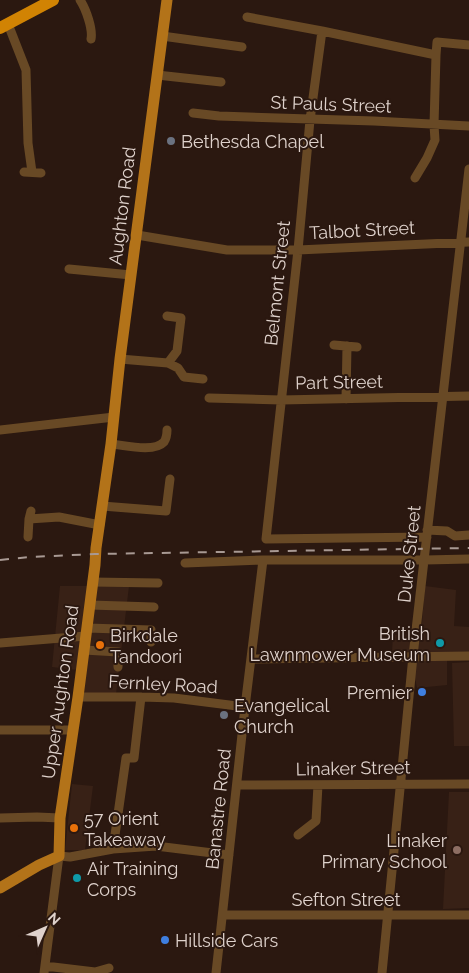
<svg xmlns="http://www.w3.org/2000/svg" width="469" height="973" font-family="Raleway,sans-serif">
	<rect width="100%" height="100%" fill="#2b1810"/>
	<path fill="#382116" d="M 60,586 L 129,586 L 116,694 L 84,693 L 86,671 L 52,667 Z
		M 425,586 L 456,590 L 454,626 L 469,627 L 469,658 L 447,660 L 447,685 L 417,688 L 411,658 L 392,652 L 393,635 L 421,634 Z
		M 469,662 L 469,746 L 454,746 L 452,663 Z
		M 72,784 L 93,786 L 85,850 L 65,850 Z
		M 449,792 L 469,792 L 469,908 L 443,909 Z"/>
	<g fill="none" stroke-linecap="round" stroke-linejoin="round">
		<path stroke="#684925" stroke-width="9" d="M 80,0 C 86,9 93,29 91,39
			M 247,17 L 322,31 L 436,55
			M 8,24 L 26,70 L 28,143 L 32,172
			M 322,31 L 310,120 L 298,250 L 266,539 L 427,537
			M 162,36 L 242,47
			M 157,75 L 221,82
			M 193,113 L 219,116 L 374,121 L 469,126
			M 24,172 L 41,173
			M 415,178 L 427,158 L 435,140 L 434,125 L 436,55 L 437,42 L 469,45
			M 137,235 L 227,250 L 298,250 L 469,242
			M 69,269 L 131,275
			M 334,345 L 357,347
			M 120,359 L 168,363 L 177,351 L 181,318 L 167,316
			M 168,363 L 178,368 L 184,377 L 203,379
			M 209,398 L 281,400 L 469,396
			M 346,399 L 347,346
			M 0,430 L 114,417
			M 111,444 C 124,445 154,453 164,442 C 166,439 167,434 167,430
			M 102,506 L 166,511 L 170,479
			M 29,519 L 59,517 L 100,525
			M 427,530 L 447,531 L 455,536 L 469,535
			M 28,537 L 29,519 L 31,511
			M 185,563 L 263,560 L 425,560 L 469,559
			M 92,582 L 158,583
			M 90,605 L 154,607
			M 87,628 L 151,630 L 151,642
			M 0,643 L 86,636
			M 84,650 L 118,652 L 118,667
			M 251,659 L 469,656
			M 78,697 L 141,697 L 174,698 L 245,707
			M 0,730 L 73,730
			M 237,785 L 469,784
			M 0,818 L 37,817 L 60,818
			M 298,835 L 316,821 L 318,785
			M 113,849 L 126,758 L 134,758 L 141,697
			M 223,915 L 469,915
			M 45,966 L 95,972 L 109,968
			M 44,973 L 59,856 L 70,857 L 113,849 L 156,846 L 229,855
			M 216,973 L 245,707 L 263,560
			M 382,973 L 413,656 L 469,169"/>
		<path stroke="#b37319" stroke-width="11" d="M 0,888 L 39,865 L 59,856 L 60,818 L 78,697 L 95,565 L 96,548 L 111,444 L 120,359 L 167,0"/>
		<path stroke="#d18303" stroke-width="12" d="M 0,28 L 53,0"/>
		<path stroke="#a89993" stroke-width="2" stroke-dasharray="9 9" stroke-linecap="butt" d="M 0,560 L 30,557 L 95,554 L 469,548"/>
	</g>
	<g fill="#6b7280" stroke="#2b1810" stroke-width="2">
		<circle cx="171" cy="141" r="5"/>
		<circle cx="224" cy="715" r="5"/>
	</g>
	<g fill="#0f9aa8" stroke="#2b1810" stroke-width="2">
		<circle cx="440" cy="643" r="5"/>
		<circle cx="77" cy="878" r="5"/>
	</g>
	<g fill="#e8710a" stroke="#2b1810" stroke-width="2">
		<circle cx="100" cy="645" r="5"/>
		<circle cx="74" cy="828" r="5"/>
	</g>
	<g fill="#3f7fe0" stroke="#2b1810" stroke-width="2">
		<circle cx="422" cy="692" r="5"/>
		<circle cx="165" cy="940" r="5"/>
	</g>
	<circle fill="#8d6e63" stroke="#2b1810" stroke-width="2" cx="457" cy="850" r="5"/>
	<g text-anchor="middle" dominant-baseline="central" stroke-width="4" stroke-linejoin="round" paint-order="stroke">
		<g font-size="18" fill="#dfd2cc" stroke="#2b1810">
			<text transform="translate(331 104) rotate(2)">St Pauls Street</text>
			<text transform="translate(122 206) rotate(-83)">Aughton Road</text>
			<text transform="translate(362 230) rotate(-3)">Talbot Street</text>
			<text transform="translate(277 283) rotate(-84)">Belmont Street</text>
			<text transform="translate(339 382) rotate(-1)">Part Street</text>
			<text transform="translate(409 554) rotate(-84)">Duke Street</text>
			<text transform="translate(163 684) rotate(3)">Fernley Road</text>
			<text transform="translate(60 692) rotate(-82)">Upper Aughton Road</text>
			<text transform="translate(353 768) rotate(-1)">Linaker Street</text>
			<text transform="translate(218 809) rotate(-84)">Banastre Road</text>
			<text x="346" y="899">Sefton Street</text>
		</g>
		<g font-size="18" fill="#dfd2cc" stroke="#2b1810" text-anchor="start">
			<text x="181" y="141">Bethesda Chapel</text>
			<text x="430" y="633" text-anchor="end">British<tspan x="430" dy="21">Lawnmower Museum</tspan></text>
			<text x="110" y="635">Birkdale<tspan x="110" dy="21">Tandoori</tspan></text>
			<text x="412" y="692" text-anchor="end">Premier</text>
			<text x="234" y="705">Evangelical<tspan x="234" dy="21">Church</tspan></text>
			<text x="84" y="818">57 Orient<tspan x="84" dy="21">Takeaway</tspan></text>
			<text x="447" y="840" text-anchor="end">Linaker<tspan x="447" dy="21">Primary School</tspan></text>
			<text x="87" y="868">Air Training<tspan x="87" dy="21">Corps</tspan></text>
			<text x="175" y="940">Hillside Cars</text>
		</g>
	</g>
	<g transform="translate(45 928) rotate(45)" stroke="#2b1810" stroke-width="4" paint-order="stroke">
	<path d="M0-4L9 19L0 12L-9 19Z" fill="#dfd2cc"/>
	<text y="-8" font-size="14" font-weight="bold" text-anchor="middle" fill="#dfd2cc">N</text>
	</g>
</svg>
